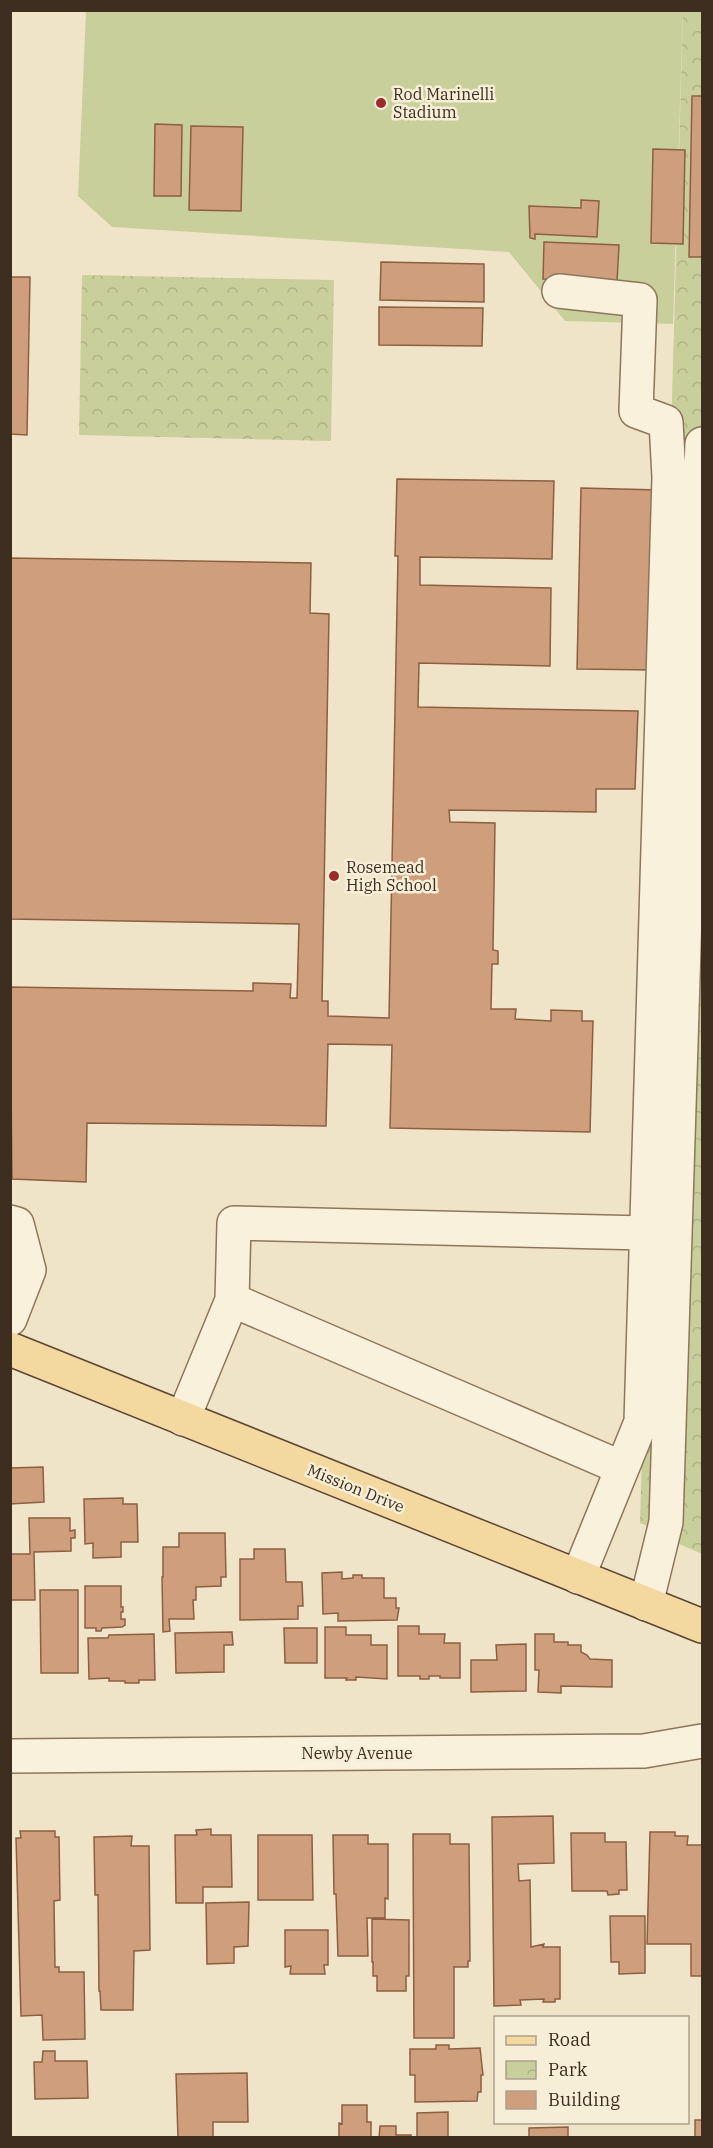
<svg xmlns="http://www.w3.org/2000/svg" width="713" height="2148" font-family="'IBM Plex Serif',serif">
	<defs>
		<pattern id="park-crowns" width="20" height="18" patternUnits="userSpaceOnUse" patternTransform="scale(1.5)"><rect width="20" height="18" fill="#c9cf9b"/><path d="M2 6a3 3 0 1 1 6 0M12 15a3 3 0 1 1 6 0" fill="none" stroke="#aeb285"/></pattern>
	</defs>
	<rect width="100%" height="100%" fill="#f0e4c8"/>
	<path fill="#c9cf9b" d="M 86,11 L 683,11 L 673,324 L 565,321 L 509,252 L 112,227 L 78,196 Z"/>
	<path fill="url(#park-crowns)" d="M 702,10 L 702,1554 L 679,1544 L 675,1537 L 640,1523 L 683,11 Z
		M 82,275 L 334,280 L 331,441 L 79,435 Z"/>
	<path fill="#cf9f7d" stroke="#8d5f41" stroke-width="1.5" d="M 692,96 L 702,96 L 702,257 L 689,257 Z
		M 155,124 L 182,125 L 181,196 L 154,196 Z
		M 191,126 L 243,127 L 241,211 L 189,210 Z
		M 653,149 L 685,150 L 683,244 L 651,243 Z
		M 581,200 L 599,201 L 597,237 L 535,234 L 535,239 L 530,238 L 529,206 L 581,208 Z
		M 544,242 L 619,245 L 617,282 L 543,279 Z
		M 381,262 L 484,264 L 484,302 L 380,300 Z
		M 10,277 L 30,277 L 27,435 L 10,434 Z
		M 379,307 L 483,308 L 482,346 L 379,345 Z
		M 397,479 L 554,481 L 552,559 L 420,557 L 420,585 L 551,588 L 550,666 L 419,663 L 418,707 L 638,711 L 635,789 L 596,789 L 596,812 L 449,810 L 450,822 L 495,823 L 493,950 L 498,951 L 498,964 L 492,964 L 491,1009 L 516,1009 L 515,1019 L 551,1021 L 551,1010 L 582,1011 L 582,1021 L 593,1021 L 590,1132 L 390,1128 L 392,1045 L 328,1044 L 326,1126 L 87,1123 L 86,1182 L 12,1179 L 10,987 L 253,991 L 253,983 L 291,984 L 290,998 L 297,998 L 299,924 L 10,919 L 10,558 L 311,563 L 310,613 L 329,614 L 322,1001 L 328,1001 L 328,1016 L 389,1018 L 398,556 L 395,556 Z
		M 581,488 L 659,490 L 655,670 L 577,669 Z
		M 43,1467 L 44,1502 L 10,1504 L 10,1468 Z
		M 123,1498 L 123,1504 L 137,1504 L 138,1542 L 121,1542 L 121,1557 L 93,1558 L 93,1543 L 85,1544 L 84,1499 Z
		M 29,1518 L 70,1518 L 70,1531 L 75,1530 L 75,1538 L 71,1538 L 71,1551 L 34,1552 L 35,1600 L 10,1600 L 10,1554 L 30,1554 Z
		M 179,1533 L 225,1533 L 226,1577 L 221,1577 L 221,1586 L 196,1587 L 196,1600 L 193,1600 L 194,1619 L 169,1619 L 170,1631 L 163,1632 L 162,1577 L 163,1577 L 163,1547 L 179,1547 Z
		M 254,1549 L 285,1549 L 286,1582 L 302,1582 L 303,1606 L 298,1606 L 298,1619 L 240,1620 L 240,1559 L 254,1559 Z
		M 342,1572 L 342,1579 L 353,1578 L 353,1575 L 362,1575 L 362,1578 L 384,1578 L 384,1598 L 396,1598 L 396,1608 L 399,1608 L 397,1620 L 338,1621 L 338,1613 L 323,1614 L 322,1573 Z
		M 85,1586 L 121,1586 L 121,1607 L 123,1607 L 123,1612 L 121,1612 L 121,1619 L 125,1619 L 125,1625 L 122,1627 L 102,1628 L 101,1631 L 96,1631 L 96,1628 L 85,1628 Z
		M 40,1590 L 78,1590 L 78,1673 L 41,1673 Z
		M 398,1626 L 419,1626 L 419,1634 L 445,1634 L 444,1643 L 460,1643 L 460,1678 L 440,1678 L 440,1676 L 429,1676 L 429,1679 L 420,1679 L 420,1676 L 398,1676 Z
		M 325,1627 L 346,1627 L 346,1635 L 371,1635 L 371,1645 L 387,1645 L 387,1679 L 356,1677 L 356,1680 L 346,1680 L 347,1678 L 325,1678 Z
		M 284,1628 L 317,1628 L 317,1663 L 285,1663 Z
		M 232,1632 L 233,1645 L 224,1645 L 224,1672 L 176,1673 L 175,1633 Z
		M 154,1634 L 155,1680 L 139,1680 L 139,1683 L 125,1683 L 125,1681 L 109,1681 L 109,1678 L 89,1679 L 88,1638 L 108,1638 L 109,1635 Z
		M 535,1634 L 554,1634 L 554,1642 L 568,1642 L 568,1645 L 581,1645 L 581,1652 L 587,1655 L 590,1659 L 612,1660 L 612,1687 L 561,1686 L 561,1693 L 538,1692 L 539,1670 L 535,1670 Z
		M 526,1644 L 526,1691 L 471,1692 L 471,1660 L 497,1660 L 496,1645 Z
		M 553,1816 L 554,1863 L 518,1864 L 519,1881 L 530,1880 L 531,1947 L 544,1944 L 543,1947 L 560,1947 L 560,1999 L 555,1999 L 555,2002 L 543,2002 L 544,1999 L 520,2000 L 521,2005 L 494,2006 L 492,1817 Z
		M 211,1829 L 211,1835 L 231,1835 L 232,1887 L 203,1887 L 203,1903 L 176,1903 L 175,1835 L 197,1835 L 196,1830 Z
		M 20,1831 L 55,1831 L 55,1837 L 59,1837 L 60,1900 L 54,1901 L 55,1967 L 59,1967 L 59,1972 L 84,1972 L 85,2039 L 43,2040 L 42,2015 L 21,2016 L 16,1838 L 21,1838 Z
		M 650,1832 L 675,1832 L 675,1836 L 688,1836 L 687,1845 L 702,1845 L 702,1976 L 691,1976 L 691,1944 L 647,1944 Z
		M 571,1833 L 605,1833 L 605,1842 L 626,1842 L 627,1890 L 619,1890 L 619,1894 L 608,1895 L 607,1891 L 572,1891 Z
		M 413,1834 L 450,1834 L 450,1844 L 469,1844 L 470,1961 L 468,1961 L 468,1967 L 454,1967 L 454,2038 L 414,2038 Z
		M 258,1835 L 312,1835 L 313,1900 L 258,1900 Z
		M 333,1835 L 368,1835 L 368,1844 L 388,1844 L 388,1899 L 385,1898 L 385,1918 L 367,1918 L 368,1956 L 338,1956 L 336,1894 L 334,1894 Z
		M 132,1836 L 131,1846 L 149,1846 L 150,1950 L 134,1951 L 133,2010 L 101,2010 L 100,1991 L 99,1991 L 98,1895 L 95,1895 L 94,1837 Z
		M 249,1902 L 248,1946 L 234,1947 L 234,1963 L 207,1964 L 206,1903 Z
		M 610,1916 L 645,1916 L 645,1973 L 619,1974 L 619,1962 L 611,1962 Z
		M 372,1919 L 409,1920 L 409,1976 L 406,1976 L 406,1991 L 377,1991 L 377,1976 L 373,1976 L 373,1962 L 372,1962 Z
		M 285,1930 L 328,1930 L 328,1965 L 324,1965 L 325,1974 L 290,1974 L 291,1966 L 285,1967 Z
		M 436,2045 L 449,2045 L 449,2049 L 480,2048 L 483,2075 L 481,2075 L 481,2092 L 478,2092 L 477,2101 L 415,2102 L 415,2075 L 410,2075 L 410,2049 L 436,2049 Z
		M 43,2051 L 55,2051 L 55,2061 L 87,2061 L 88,2098 L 35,2099 L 34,2062 L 42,2062 Z
		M 247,2073 L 248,2122 L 213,2122 L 213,2138 L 178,2138 L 176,2074 Z
		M 342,2105 L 367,2105 L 367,2122 L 371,2122 L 371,2138 L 339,2138 L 339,2123 L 342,2124 Z
		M 448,2112 L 448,2138 L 417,2138 L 417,2113 Z
		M 695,2120 L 702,2120 L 702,2138 L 695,2138 Z
		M 380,2126 L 396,2126 L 396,2135 L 411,2135 L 411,2138 L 379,2138 Z
		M 568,2127 L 568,2138 L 529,2138 L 529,2128 Z"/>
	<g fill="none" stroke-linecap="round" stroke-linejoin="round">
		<defs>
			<path id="minor" d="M 559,291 L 640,300 L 636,411 L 666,422 L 669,477 L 641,1422 L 578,1577
				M 10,1222 L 17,1224 L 29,1270 L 10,1319
				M 183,1419 L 232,1300
				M 622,1468 L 232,1300 L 234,1223 L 645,1233
				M 646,1604 L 666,1522 L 695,596 L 702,444
				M 10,1756 L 644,1751 L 702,1741"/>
			<path id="major" d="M 10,1349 L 702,1626"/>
		</defs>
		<use href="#minor" stroke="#8d765c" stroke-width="36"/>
		<use href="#major" stroke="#5b4430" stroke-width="36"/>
		<use href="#minor" stroke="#faf1dc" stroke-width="33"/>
		<use href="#major" stroke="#f3d9a0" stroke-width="33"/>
	</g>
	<g fill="#9e2a2b" stroke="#f7eed8" stroke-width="2">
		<circle cx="381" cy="103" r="6"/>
		<circle cx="334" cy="876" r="6"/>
	</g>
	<g text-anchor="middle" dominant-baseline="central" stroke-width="5" stroke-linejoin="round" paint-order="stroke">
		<g font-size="16" fill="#3d2e20" stroke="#f7eed8" text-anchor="start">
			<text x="393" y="94">Rod Marinelli<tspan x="393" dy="18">Stadium</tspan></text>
			<text x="346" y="867">Rosemead<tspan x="346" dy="18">High School</tspan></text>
		</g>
		<g font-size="16" fill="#3d2e20" stroke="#f7eed8">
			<text transform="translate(356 1488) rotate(22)">Mission Drive</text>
			<text x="357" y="1753">Newby Avenue</text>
		</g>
	</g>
	<rect width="713" height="2148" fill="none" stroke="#3d2e20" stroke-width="24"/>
	<rect x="494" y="2016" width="195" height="108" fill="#f7eed8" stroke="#ada18e" stroke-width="1.5"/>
	<rect x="506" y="2036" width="30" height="9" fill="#f3d9a0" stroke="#ada18e" stroke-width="1.5"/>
	<text x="548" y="2046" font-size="18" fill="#3d2e20">Road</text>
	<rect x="506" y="2061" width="30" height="18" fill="url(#park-crowns)" stroke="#ada18e" stroke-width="1.5"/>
	<text x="548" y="2076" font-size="18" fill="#3d2e20">Park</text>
	<rect x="506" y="2091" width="30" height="18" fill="#cf9f7d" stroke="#ada18e" stroke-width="1.5"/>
	<text x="548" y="2106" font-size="18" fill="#3d2e20">Building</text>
</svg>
